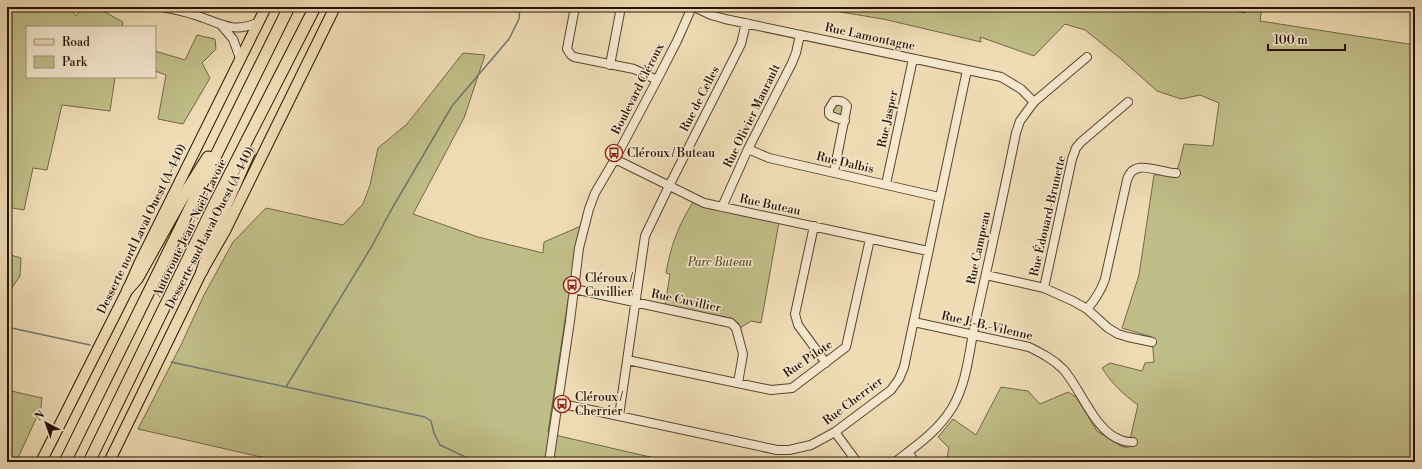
<svg xmlns="http://www.w3.org/2000/svg" width="1422" height="469" font-family="'Libre Bodoni',serif">
	<rect width="100%" height="100%" fill="#efdcb5"/>
	<filter id="stains"><feTurbulence type="fractalNoise" baseFrequency=".005" numOctaves="4"/><feColorMatrix values="0 0 0 0 .2 0 0 0 0 .09 0 0 0 0 .02 0 0 0 .5 -.17"/></filter>
	<radialGradient id="worn" r=".72"><stop offset=".6" stop-color="#630" stop-opacity="0"/><stop offset="1" stop-color="#630" stop-opacity=".3"/></radialGradient>
	<path fill="#c0be88" stroke="#736844" d="M 7,7 L 55,7 L 56,12 L 71,9 L 76,16 L 84,7 L 96,7 L 123,22 L 122,27 L 27,27 L 27,77 L 115,77 L 110,111 L 62,105 L 47,170 L 33,168 L 24,210 L 7,207 Z
		M 810,7 L 1209,7 L 1245,13 L 1246,7 L 1262,7 L 1260,21 L 1415,45 L 1415,462 L 946,462 L 949,448 L 938,437 L 953,419 L 976,435 L 1001,387 L 1028,391 L 1040,404 L 1068,392 L 1076,397 L 1097,431 L 1121,446 L 1128,448 L 1138,405 C 1123,394 1112,384 1102,368 L 1110,363 L 1142,371 L 1145,363 L 1154,362 L 1152,337 L 1122,328 L 1139,275 L 1154,175 L 1176,173 L 1180,161 L 1184,144 L 1213,146 L 1219,103 L 1200,95 L 1181,99 L 1157,91 L 1120,58 L 1085,30 L 1065,24 L 1034,56 L 980,37 L 981,42 L 883,19 Z
		M 197,35 L 215,39 L 216,49 L 202,63 L 210,78 L 183,124 L 158,119 L 166,75 L 155,71 L 155,51 L 185,60 Z
		M 463,53 L 485,55 L 464,118 L 413,214 L 478,237 L 543,253 L 544,242 L 581,226 L 577,241 L 548,432 L 559,436 L 672,462 L 283,462 L 138,429 L 181,345 L 204,295 L 233,242 L 266,208 L 343,225 L 363,204 L 370,185 L 378,148 L 407,124 Z
		M833 110a5 5 0 1 1 10 0a5 5 0 1 1-10 0Z
		M 693,202 L 779,222 L 761,323 L 751,321 L 740,328 L 738,323 L 730,318 L 665,305 L 670,274 L 666,273 C 671,245 678,226 693,202 Z
		M 7,254 L 21,258 L 20,276 L 7,295 Z
		M 7,390 L 42,398 L 41,408 L 16,462 L 7,462 Z"/>
	<g fill="none" stroke-linecap="round" stroke-linejoin="round">
		<path stroke="#6f766f" stroke-width="1.5" d="M 7,327 L 90,345
			M 171,362 L 425,417 L 431,421 L 434,433 L 440,445 L 476,462
			M 286,387 L 372,246 L 390,212 L 452,106 L 509,39 L 519,19 L 520,7"/>
		<defs>
			<path id="minor" d="M 162,7 C 173,9 184,11 195,15 C 218,22 232,34 257,23
				M 575,7 L 567,49 L 571,55 L 574,57 L 634,69 L 657,80
				M 694,7 L 711,15 L 725,19 L 1001,77 L 1021,89 L 1034,102
				M 221,25 L 233,39 L 240,58
				M 610,65 L 621,7
				M 748,149 L 769,158 L 939,197
				M 615,159 L 704,203 L 928,251
				M 834,172 L 847,106 C 844,101 840,100 834,101 L 829,109 L 829,114 L 831,116 L 845,121
				M 886,184 L 913,59
				M 722,207 L 748,149 L 792,63 L 796,53 L 800,35
				M 814,226 L 795,314 L 798,325 L 826,363
				M 986,275 L 1044,288 L 1073,301 L 1087,309 L 1108,328 L 1118,334 L 1128,337 L 1152,342
				M 1044,288 L 1072,159 L 1076,148 L 1081,142 L 1128,102
				M 574,289 L 731,323 L 736,328 L 743,354 L 738,383
				M 1087,309 C 1095,300 1101,291 1105,279 L 1127,180 C 1134,157 1159,173 1176,173
				M 914,322 L 1029,347 C 1041,353 1053,359 1063,369 C 1081,389 1095,432 1121,440 C 1125,442 1130,442 1133,442
				M 627,360 L 771,390 L 792,388 L 846,347 L 870,239
				M 558,403 L 777,450 L 789,450 L 811,445 L 835,432 L 891,390 L 899,379 L 904,367 L 967,70
				M 619,416 L 645,236 L 669,186 L 733,60 L 741,44 L 746,23
				M 835,432 L 857,462
				M 908,452 L 915,462
				M 549,462 L 570,321 L 579,248 L 589,209 L 595,193 L 615,159 L 657,80 L 677,41 L 692,7
				M 895,462 C 916,446 938,431 952,408 C 967,383 969,352 975,323 C 989,260 1003,197 1016,133 L 1020,121 L 1034,102 L 1087,57"/>
			<path id="major" d="M 41,462 L 128,289 L 139,264 L 266,7
				M 109,462 L 202,271 L 225,231 L 335,7"/>
			<path id="highway" d="M 202,271 L 216,228 L 249,153
				M 128,289 L 137,279 L 184,195 L 208,157
				M 65,462 L 289,7
				M 89,462 L 215,203 L 315,7"/>
		</defs>
		<use href="#minor" stroke="#58452e" stroke-width="10"/>
		<use href="#major" stroke="#261301" stroke-width="12"/>
		<use href="#highway" stroke="#261301" stroke-width="13"/>
		<use href="#minor" stroke="#f5e8cf" stroke-width="8"/>
		<use href="#major" stroke="#efdcb5" stroke-width="10"/>
		<use href="#highway" stroke="#efdcb5" stroke-width="11"/>
	</g>
	<defs>
		<symbol id="bus-ring" viewBox="-11 -11 22 22"><circle r="9.5" fill="#f5e8cf" stroke="#8f2418" stroke-width="1.5"/><path d="M-5-6H5V4H4V6H2V4H-2V6H-4V4H-5ZM-3.5-4V0h7V-4ZM-3.5 1.2v1.5H-2V1.2ZM2 1.2v1.5H3.5V1.2Z" fill="#8f2418"/></symbol>
	</defs>
	<g fill-rule="evenodd">
		<use href="#bus-ring" x="604" y="143" width="20" height="20"/>
		<use href="#bus-ring" x="562" y="275" width="20" height="20"/>
		<use href="#bus-ring" x="552" y="394" width="20" height="20"/>
	</g>
	<g text-anchor="middle" dominant-baseline="central" stroke-width="3" stroke-linejoin="round" paint-order="stroke">
		<g font-size="12" fill="#261301" stroke="#f5e8cf">
			<text transform="translate(870 37) rotate(12)">Rue Lamontagne</text>
			<text transform="translate(638 89) rotate(-63)">Boulevard Cléroux</text>
			<text transform="translate(700 99) rotate(-63)">Rue de Celles</text>
			<text transform="translate(752 116) rotate(-64)">Rue Olivier Maurault</text>
			<text transform="translate(888 119) rotate(-78)">Rue Jasper</text>
			<text transform="translate(845 163) rotate(13)">Rue Dalbis</text>
			<text transform="translate(770 205) rotate(12)">Rue Buteau</text>
			<text transform="translate(1048 216) rotate(-77)">Rue Édouard-Brunette</text>
			<text transform="translate(190 228) rotate(-64)">Autoroute Jean-Noël-Lavoie</text>
			<text transform="translate(210 228) rotate(-63)">Desserte sud Laval Ouest (A-440)</text>
			<text transform="translate(142 229) rotate(-64)">Desserte nord Laval Ouest (A-440)</text>
			<text transform="translate(979 248) rotate(-78)">Rue Campeau</text>
			<text transform="translate(686 301) rotate(12)">Rue Cuvillier</text>
			<text transform="translate(987 326) rotate(13)">Rue J.-B.-Vilenne</text>
			<text transform="translate(808 359) rotate(-34)">Rue Pilote</text>
			<text transform="translate(853 401) rotate(-37)">Rue Cherrier</text>
		</g>
		<g font-size="12" fill="#261301" stroke="#f5e8cf" text-anchor="start">
			<text x="627" y="153">Cléroux / Buteau</text>
			<text x="585" y="278">Cléroux /<tspan x="585" dy="14">Cuvillier</tspan></text>
			<text x="575" y="397">Cléroux /<tspan x="575" dy="14">Cherrier</tspan></text>
		</g>
		<g font-size="12" font-style="italic" fill="#5c4f30" stroke="#f5e8cf">
			<text x="720" y="262">Parc Buteau</text>
		</g>
	</g>
	<rect width="1422" height="469" fill="none" stroke="#efdcb5" stroke-width="24"/>
	<rect x="8" y="8" width="1406" height="453" fill="none" stroke="#261301" stroke-width="2"/>
	<rect x="12" y="12" width="1398" height="445" fill="none" stroke="#261301"/>
	<rect x="26" y="26" width="130" height="52" fill="#f5e8cf" stroke="#a2937d"/>
	<rect x="34" y="39" width="20" height="6" fill="#efdcb5" stroke="#a2937d"/>
	<text x="62" y="46" font-size="12" fill="#261301">Road</text>
	<rect x="34" y="56" width="20" height="12" fill="#c0be88" stroke="#a2937d"/>
	<text x="62" y="66" font-size="12" fill="#261301">Park</text>
	<g transform="translate(46 423) rotate(319)" stroke="#f5e8cf" stroke-width="3" paint-order="stroke">
	<path d="M0-3L7 15L0 10L-7 15Z" fill="#261301"/>
	<text y="-6" font-size="11" font-weight="bold" text-anchor="middle" fill="#261301">N</text>
	</g>
	<path d="M1268 44v6h77v-6" fill="none" stroke="#261301" stroke-width="2"/>
	<text x="1274" y="44" font-size="12" fill="#261301" stroke="#f5e8cf" stroke-width="3" paint-order="stroke">100 m</text>
	<rect width="100%" height="100%" filter="url(#stains)"/>
	<rect width="100%" height="100%" fill="url(#worn)"/>
</svg>
